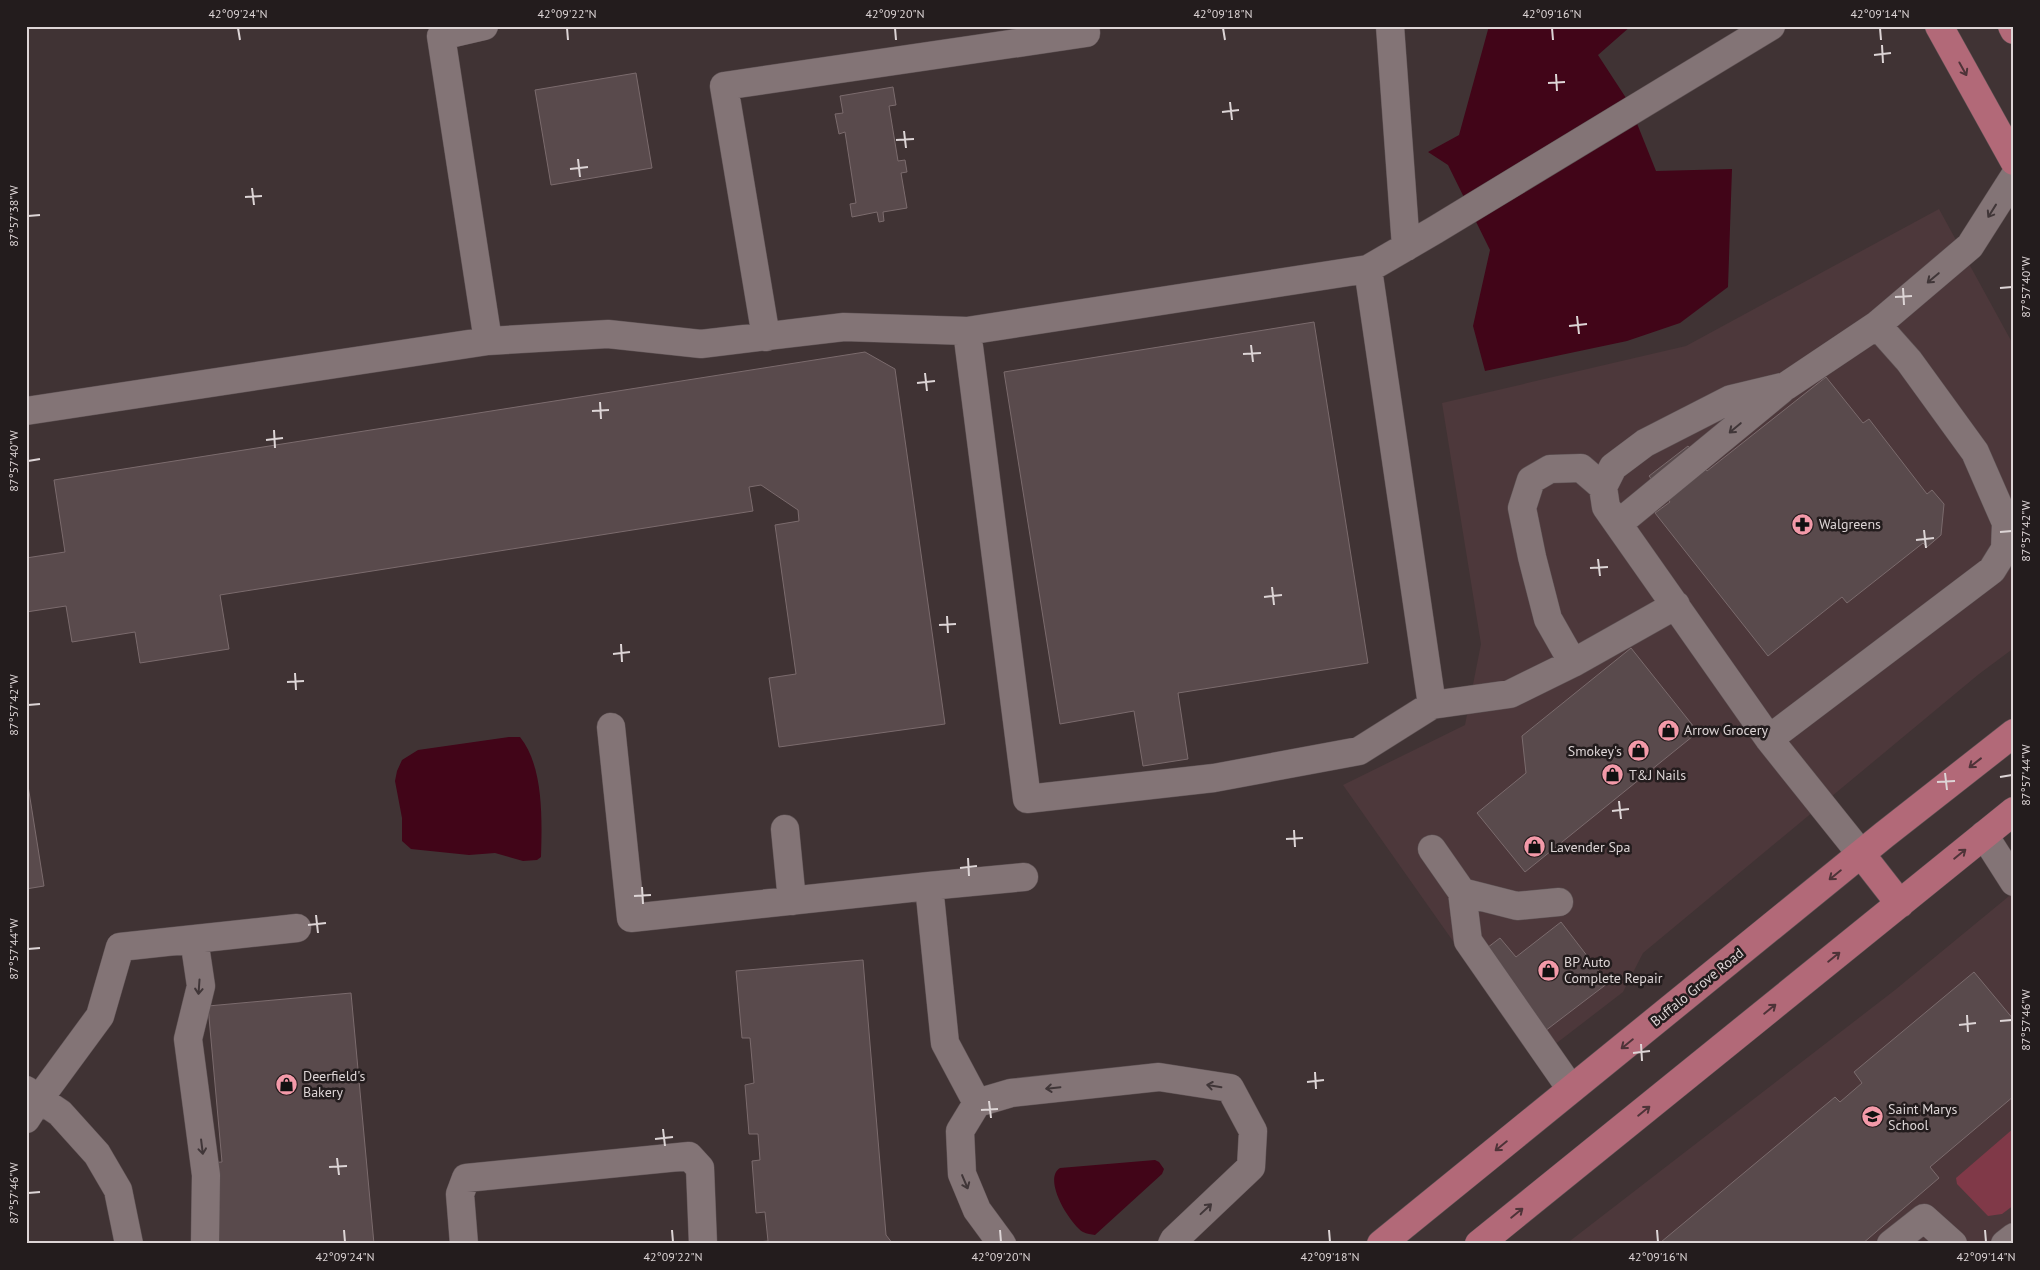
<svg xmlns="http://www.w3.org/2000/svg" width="2040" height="1270" font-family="'PT Sans',sans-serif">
	<rect width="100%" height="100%" fill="#403334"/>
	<path fill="#4d383b" d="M 1939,209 L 2014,346 L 2014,648 L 1979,674 L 1643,953 L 1623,992 L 1536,1059 L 1343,785 L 1465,725 L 1481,644 L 1442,403 L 1686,346 Z
		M 2014,892 L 2014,1244 L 1566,1244 L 1895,990 Z"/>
	<path fill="#803948" d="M 2014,1128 L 2014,1205 L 2002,1214 L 1988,1216 L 1957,1184 L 1956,1178 Z"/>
	<path fill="#410518" d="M 1489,26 L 1631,26 L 1598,55 L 1628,101 L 1656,171 L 1732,169 L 1728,287 L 1680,323 L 1627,341 L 1485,371 L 1473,326 L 1490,250 L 1448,165 L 1428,152 L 1459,135 Z
		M 509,737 L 520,737 C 544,767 542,820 541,857 L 537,860 L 523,861 L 495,853 L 469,855 L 411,849 L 402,841 L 402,818 L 395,781 L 397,771 L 402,760 L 418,750 Z
		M 1155,1160 L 1159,1162 L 1164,1169 L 1162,1174 L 1095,1235 C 1091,1234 1087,1234 1083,1232 C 1070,1224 1042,1179 1060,1168 Z"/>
	<path fill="#594a4c" stroke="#7b6b6d" d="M 636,73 L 652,168 L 551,185 L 535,90 Z
		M 893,87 L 896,105 L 889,106 L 898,161 L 905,160 L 907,172 L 901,173 L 907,208 L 883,212 L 884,221 L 879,222 L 877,212 L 852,217 L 850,204 L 856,203 L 845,132 L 839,134 L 835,114 L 843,113 L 840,96 Z
		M 1314,322 L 1368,663 L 1178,693 L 1188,759 L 1143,766 L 1134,711 L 1060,724 L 1004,372 Z
		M 865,352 L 895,369 L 945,724 L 779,747 L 769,678 L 796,674 L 775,525 L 799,521 L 798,510 L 761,485 L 749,487 L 753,511 L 220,595 L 229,649 L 140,663 L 135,632 L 72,642 L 66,606 L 26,612 L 26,558 L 65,552 L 54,480 Z
		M 1826,377 L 1863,423 L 1869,419 L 1927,494 L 1932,490 L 1944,504 L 1941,535 L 1927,547 L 1923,543 L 1847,603 L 1842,597 L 1768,656 L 1655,513 L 1670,502 L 1649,476 L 1688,446 L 1707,471 Z
		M 1631,648 L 1698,732 L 1525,872 L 1477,813 L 1526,773 L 1522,736 Z
		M 26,773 L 44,886 L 26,889 Z
		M 1561,922 L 1608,983 L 1545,1031 L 1483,951 L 1500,938 L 1516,957 Z
		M 863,960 L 886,1235 L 893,1244 L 758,1244 L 758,1242 L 768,1241 L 765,1212 L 756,1213 L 752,1161 L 760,1160 L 758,1134 L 749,1134 L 745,1085 L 754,1083 L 750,1038 L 742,1038 L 736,971 Z
		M 1974,972 L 2014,1020 L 2014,1096 L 1930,1167 L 1939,1178 L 1862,1244 L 1662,1244 L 1661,1242 L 1835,1097 L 1840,1102 L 1862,1083 L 1854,1072 Z
		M 351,993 L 374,1244 L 216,1244 L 209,1163 L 222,1162 L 208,1006 Z"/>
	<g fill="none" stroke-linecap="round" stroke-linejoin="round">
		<defs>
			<path id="minor" d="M 484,26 L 441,36 L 488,341
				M 1390,26 L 1406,247
				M 1877,325 L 1970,246 L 2014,177
				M 967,331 L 1027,799 L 1214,778 L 1359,751 L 1432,705 L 1368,269
				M 766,337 L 724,86 L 1086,33 L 1085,26
				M 26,411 L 488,341 L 608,334 L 701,344 L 844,327 L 967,331 L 1368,269 L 1435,230 L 1771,26
				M 1618,524 L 1781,390
				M 1573,663 L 1548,619 L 1532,557 L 1522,508 L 1531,480 L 1550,469 L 1581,468 L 1603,487
				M 1432,705 L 1510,694 L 1573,663 L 1676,605
				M 611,727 L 631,918 L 929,886 L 945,1043 L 977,1103
				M 1769,739 L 1606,507 L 1603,487 L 1613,467 L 1645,443 L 1731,399 L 1786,386 L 1877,325 L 1909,361 L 1975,452 L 2006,523 L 2005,549 L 1992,570 L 1769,739 L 1861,854
				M 785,829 L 792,901
				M 1984,835 L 2014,882
				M 1432,849 L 1462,892 L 1517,906 L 1559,902
				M 929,886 L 1024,877
				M 1462,892 L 1468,941 L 1571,1089
				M 194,939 L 201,986 L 188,1039 L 206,1175 L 205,1244
				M 26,1090 L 60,1113 L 97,1154 L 118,1190 L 129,1244
				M 26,1119 L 39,1099 L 100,1016 L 120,947 L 297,928
				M 464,1244 L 460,1194 L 466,1178 L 689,1156 L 700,1168 L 703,1244
				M 1002,1244 L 977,1210 L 962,1174 L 960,1131 L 977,1103 L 1011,1093 L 1159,1077 L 1230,1088 L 1253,1131 L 1251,1167 L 1174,1240 L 1172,1244
				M 1891,1244 L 1924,1218 L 1953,1244
				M 2005,1244 L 2014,1237"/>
			<path id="major" d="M 1939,26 L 2014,161
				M 2012,26 L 2014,30
				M 1861,854 L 1900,904
				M 1381,1244 L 1884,835 L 2014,733
				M 1479,1244 L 2014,811"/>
		</defs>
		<use href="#minor" stroke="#5e5254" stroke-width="29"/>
		<use href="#major" stroke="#5e5254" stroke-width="29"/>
		<use href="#minor" stroke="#837476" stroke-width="28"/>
		<use href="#major" stroke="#b26978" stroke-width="28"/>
	</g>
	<defs><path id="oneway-shaft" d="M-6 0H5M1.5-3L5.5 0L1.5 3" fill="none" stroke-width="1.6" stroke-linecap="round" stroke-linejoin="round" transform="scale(1.25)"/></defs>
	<g stroke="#4e3338">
		<use href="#oneway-shaft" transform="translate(1963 69) rotate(61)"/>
		<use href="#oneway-shaft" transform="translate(1975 763) rotate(142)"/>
		<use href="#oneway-shaft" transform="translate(1960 854) rotate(-39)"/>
		<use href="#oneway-shaft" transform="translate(1835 875) rotate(141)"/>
		<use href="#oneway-shaft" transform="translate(1834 957) rotate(-39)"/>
		<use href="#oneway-shaft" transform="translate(1770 1009) rotate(-39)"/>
		<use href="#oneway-shaft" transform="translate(1627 1044) rotate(141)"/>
		<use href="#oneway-shaft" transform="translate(1644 1111) rotate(-39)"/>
		<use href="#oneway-shaft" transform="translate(1501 1146) rotate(141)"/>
		<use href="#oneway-shaft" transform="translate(1517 1213) rotate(-39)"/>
	</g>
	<g stroke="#403638">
		<use href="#oneway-shaft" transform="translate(1992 211) rotate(122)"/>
		<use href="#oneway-shaft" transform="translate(1933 278) rotate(140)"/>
		<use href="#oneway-shaft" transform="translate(1735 428) rotate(140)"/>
		<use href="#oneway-shaft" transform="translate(199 987) rotate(94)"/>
		<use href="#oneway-shaft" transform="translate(1214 1086) rotate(-171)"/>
		<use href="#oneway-shaft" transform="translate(1053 1088) rotate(174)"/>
		<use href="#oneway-shaft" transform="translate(202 1147) rotate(83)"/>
		<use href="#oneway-shaft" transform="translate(965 1182) rotate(67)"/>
		<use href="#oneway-shaft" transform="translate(1206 1209) rotate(-43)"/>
	</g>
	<path fill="none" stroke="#ddd5d6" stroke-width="2" d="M 238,28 L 240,40M 567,28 L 568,40M 895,28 L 896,40M 1223,28 L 1225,40M 1552,28 L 1553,40M 1880,28 L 1881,40M 1882,45 L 1883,63M 1874,55 L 1891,53M 1556,74 L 1557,91M 1548,83 L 1565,82M 1230,102 L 1232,120M 1222,112 L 1239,110M 904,131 L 906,148M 896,140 L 914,139M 578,159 L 580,177M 570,169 L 588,167M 252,188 L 254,205M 245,197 L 262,196M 28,216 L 40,215M 1903,288 L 1904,305M 2000,288 L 2012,287M 1895,297 L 1912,296M 1577,316 L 1579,334M 1569,326 L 1587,324M 1251,345 L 1253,362M 1243,354 L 1261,353M 925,373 L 927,391M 917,383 L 935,381M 600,402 L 601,419M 592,411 L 609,410M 274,430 L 275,448M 266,440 L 283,438M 28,461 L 40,459M 1924,530 L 1926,548M 2000,532 L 2012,531M 1916,540 L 1934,538M 1598,559 L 1600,576M 1590,568 L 1608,567M 1272,587 L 1274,605M 1264,597 L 1282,595M 947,616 L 948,633M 939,625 L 956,624M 621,644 L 622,662M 613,654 L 630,652M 295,673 L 296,690M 287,682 L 304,681M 28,705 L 40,704M 1945,773 L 1947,790M 2000,777 L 2012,775M 1937,782 L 1955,781M 1619,801 L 1621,819M 1612,811 L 1629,809M 1294,830 L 1295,847M 1286,839 L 1303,838M 968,858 L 969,876M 960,868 L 977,866M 642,887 L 643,904M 634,896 L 651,895M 316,915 L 318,933M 308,925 L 326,923M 28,949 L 40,948M 1967,1015 L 1968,1032M 2000,1021 L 2012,1020M 1959,1025 L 1976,1023M 1641,1044 L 1642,1061M 1633,1053 L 1650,1051M 1315,1072 L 1316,1089M 1307,1082 L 1324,1080M 989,1101 L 991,1118M 981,1110 L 998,1109M 663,1129 L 665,1146M 655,1139 L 673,1137M 337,1158 L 339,1175M 329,1167 L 347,1166M 28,1193 L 40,1192M 344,1230 L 345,1242M 672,1230 L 673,1242M 1000,1230 L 1001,1242M 1329,1230 L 1330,1242M 1657,1230 L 1658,1242M 1985,1230 L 1986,1242"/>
	<defs>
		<symbol id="pharmacy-disc" viewBox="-11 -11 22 22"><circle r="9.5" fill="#f39aa9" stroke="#231c1d"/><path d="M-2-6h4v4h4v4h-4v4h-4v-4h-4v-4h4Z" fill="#111"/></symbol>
		<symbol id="shop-disc" viewBox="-11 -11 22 22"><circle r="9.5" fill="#f39aa9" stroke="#231c1d"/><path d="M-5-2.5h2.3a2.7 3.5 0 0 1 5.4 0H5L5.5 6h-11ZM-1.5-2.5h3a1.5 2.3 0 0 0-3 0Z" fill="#111"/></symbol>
		<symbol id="school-disc" viewBox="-11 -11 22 22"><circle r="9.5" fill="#f39aa9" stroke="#231c1d"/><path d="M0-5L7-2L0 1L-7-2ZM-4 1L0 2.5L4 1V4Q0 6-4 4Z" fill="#111"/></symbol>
	</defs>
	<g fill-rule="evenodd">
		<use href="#pharmacy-disc" x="1790" y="512" width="25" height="25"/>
		<use href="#shop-disc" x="1656" y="718" width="25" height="25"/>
		<use href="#shop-disc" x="1626" y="738" width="25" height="25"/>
		<use href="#shop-disc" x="1600" y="762" width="25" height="25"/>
		<use href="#shop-disc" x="1522" y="834" width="25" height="25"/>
		<use href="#shop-disc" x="1536" y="958" width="25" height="25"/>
		<use href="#shop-disc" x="274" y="1072" width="25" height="25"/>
		<use href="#school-disc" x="1860" y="1104" width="25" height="25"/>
	</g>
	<g text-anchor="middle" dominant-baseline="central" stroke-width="5" stroke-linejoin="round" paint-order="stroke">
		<g font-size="14" fill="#ddd5d6" stroke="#231c1d" text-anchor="start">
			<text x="1819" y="524">Walgreens</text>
			<text x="1684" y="730">Arrow Grocery</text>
			<text x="1622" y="751" text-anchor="end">Smokey's</text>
			<text x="1629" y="775">T&amp;J Nails</text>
			<text x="1550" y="847">Lavender Spa</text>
			<text x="1564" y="962">BP Auto<tspan x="1564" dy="16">Complete Repair</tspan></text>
			<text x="303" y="1076">Deerfield's<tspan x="303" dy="16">Bakery</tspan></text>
			<text x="1888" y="1109">Saint Marys<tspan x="1888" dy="16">School</tspan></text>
		</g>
		<g font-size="14" fill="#ddd5d6" stroke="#231c1d">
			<text transform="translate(1697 987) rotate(-39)">Buffalo Grove Road</text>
		</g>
	</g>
	<rect width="2040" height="1270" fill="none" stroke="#231c1d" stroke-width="55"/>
	<rect x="28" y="28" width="1984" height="1214" fill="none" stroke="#ddd5d6" stroke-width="2"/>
	<g font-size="12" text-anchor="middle" fill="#ddd5d6">
		<text x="238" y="18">42°09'24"N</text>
		<text x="567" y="18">42°09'22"N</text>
		<text x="895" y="18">42°09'20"N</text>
		<text x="1223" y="18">42°09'18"N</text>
		<text x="1552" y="18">42°09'16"N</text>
		<text x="1880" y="18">42°09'14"N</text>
		<text transform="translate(14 216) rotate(-90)" y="4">87°57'38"W</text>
		<text transform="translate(2026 287) rotate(-90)" y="4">87°57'40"W</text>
		<text transform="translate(14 461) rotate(-90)" y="4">87°57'40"W</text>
		<text transform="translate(2026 531) rotate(-90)" y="4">87°57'42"W</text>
		<text transform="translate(14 705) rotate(-90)" y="4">87°57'42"W</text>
		<text transform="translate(2026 775) rotate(-90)" y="4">87°57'44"W</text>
		<text transform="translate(14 949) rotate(-90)" y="4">87°57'44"W</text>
		<text transform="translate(2026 1020) rotate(-90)" y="4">87°57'46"W</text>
		<text transform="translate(14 1193) rotate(-90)" y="4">87°57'46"W</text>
		<text x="345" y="1261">42°09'24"N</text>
		<text x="673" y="1261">42°09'22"N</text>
		<text x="1001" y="1261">42°09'20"N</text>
		<text x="1330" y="1261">42°09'18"N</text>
		<text x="1658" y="1261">42°09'16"N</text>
		<text x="1986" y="1261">42°09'14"N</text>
	</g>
</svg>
